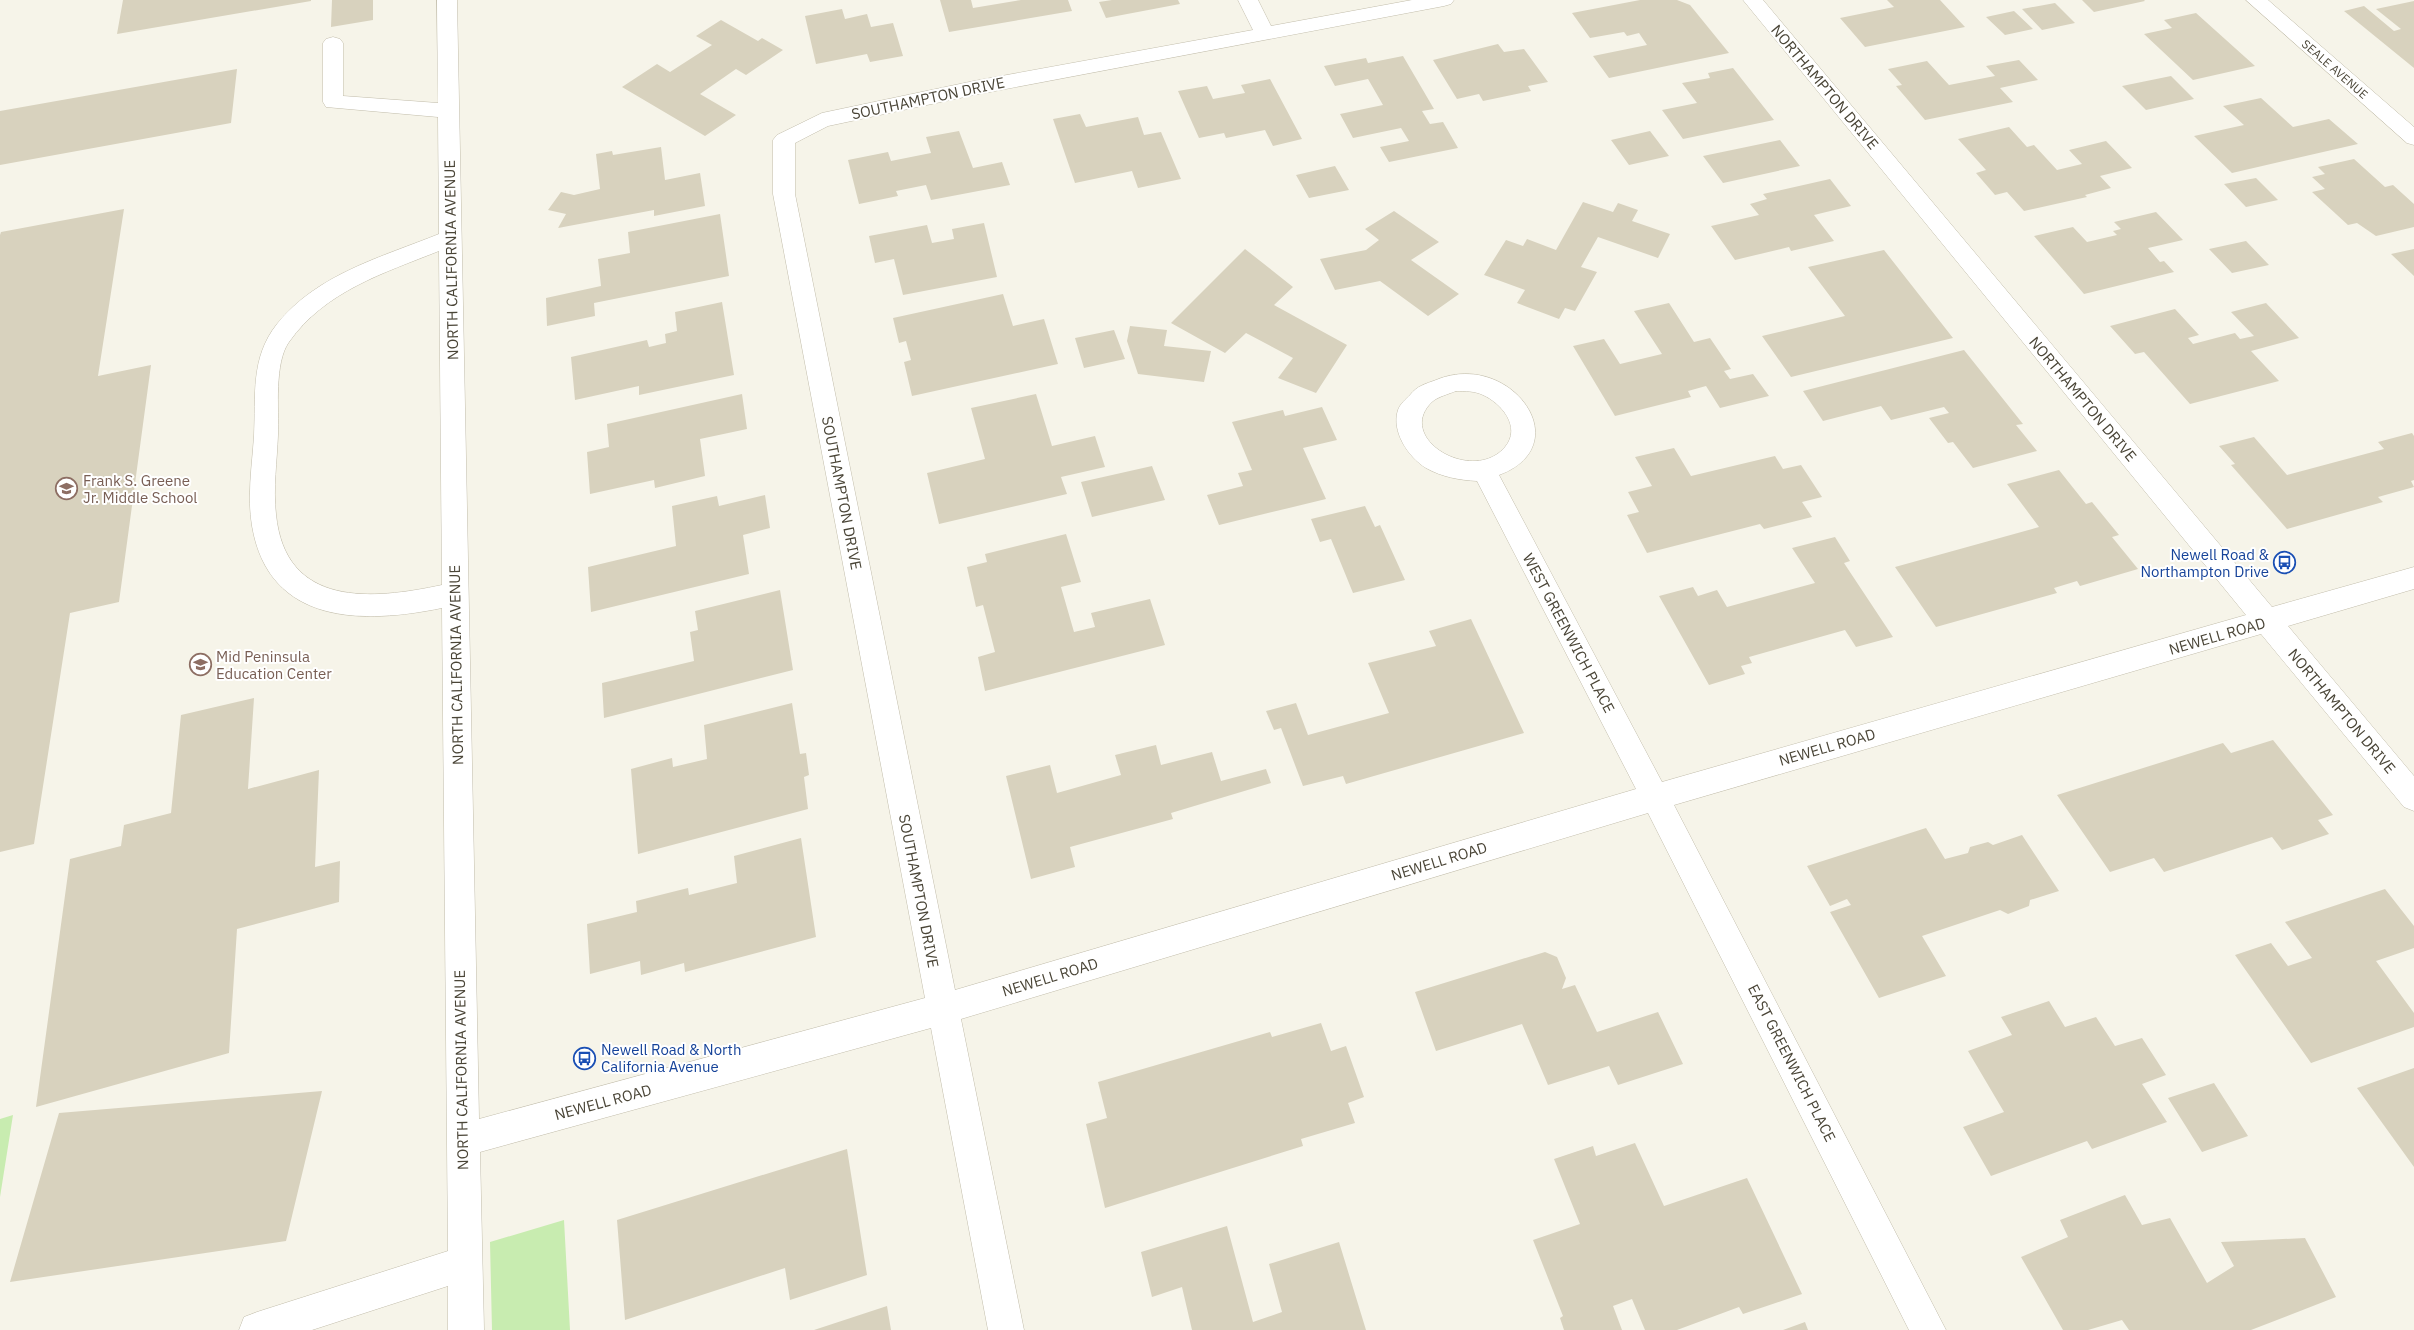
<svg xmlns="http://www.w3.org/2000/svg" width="2414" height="1330" font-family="'IBM Plex Sans',sans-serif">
	<rect width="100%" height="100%" fill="#f6f4e9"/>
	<path fill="#c8ecb0" d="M 13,1115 L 0,1197 L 0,1119 Z
		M 564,1220 L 570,1330 L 492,1330 L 490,1242 Z"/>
	<path fill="#d8d2be" d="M 123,0 L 311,0 L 311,1 L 117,34 Z
		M 332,0 L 373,0 L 373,20 L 331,27 Z
		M 940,0 L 971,0 L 973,8 L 1021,0 L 1068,0 L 1072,11 L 949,32 Z
		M 1112,0 L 1178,0 L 1180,4 L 1106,18 L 1099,2 Z
		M 1640,0 L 1677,0 L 1690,5 L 1729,53 L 1609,78 L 1593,56 L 1647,45 L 1639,33 L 1627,36 L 1624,32 L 1590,38 L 1572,13 Z
		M 1887,0 L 1940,0 L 1965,27 L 1865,47 L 1840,18 L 1894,7 Z
		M 2082,0 L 2144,0 L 2145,1 L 2094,12 Z
		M 2414,1 L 2414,68 L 2344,11 L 2364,6 L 2394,31 L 2401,29 L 2376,9 Z
		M 2055,3 L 2075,23 L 2042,30 L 2022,9 Z
		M 842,9 L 845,19 L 867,14 L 871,27 L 893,23 L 903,56 L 870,62 L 867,54 L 816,64 L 805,16 Z
		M 2014,11 L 2033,29 L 2005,35 L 1986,17 Z
		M 2196,13 L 2255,66 L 2193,80 L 2144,34 L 2172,28 L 2164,20 Z
		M 721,20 L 758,41 L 762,38 L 783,50 L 746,75 L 736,69 L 700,94 L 736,115 L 705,136 L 622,87 L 657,64 L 670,72 L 712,45 L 696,36 Z
		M 1498,44 L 1504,52 L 1524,49 L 1548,82 L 1528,86 L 1531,91 L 1483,101 L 1479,94 L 1457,99 L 1433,60 Z
		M 1403,56 L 1434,109 L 1422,111 L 1430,124 L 1443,122 L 1458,148 L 1389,162 L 1380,147 L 1409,141 L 1401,128 L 1353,138 L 1340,114 L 1383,105 L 1368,79 L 1335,86 L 1324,66 L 1366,58 L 1368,63 Z
		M 2019,60 L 2038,80 L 2000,88 L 2013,102 L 1925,120 L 1896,86 L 1902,85 L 1888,69 L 1927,61 L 1949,85 L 1995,76 L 1986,66 Z
		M 1733,68 L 1774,120 L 1683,139 L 1662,110 L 1697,103 L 1682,83 L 1710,78 L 1708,73 Z
		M 237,69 L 231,123 L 0,165 L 0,111 Z
		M 2171,76 L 2194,99 L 2146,110 L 2122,86 Z
		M 1270,79 L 1302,139 L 1273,146 L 1265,130 L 1226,138 L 1224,133 L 1199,138 L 1178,91 L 1207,86 L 1213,99 L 1245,93 L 1241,85 Z
		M 2261,98 L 2293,127 L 2329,119 L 2358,144 L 2232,173 L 2194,136 L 2244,125 L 2223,106 Z
		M 1080,114 L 1086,127 L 1138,117 L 1144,135 L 1161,132 L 1181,179 L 1138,188 L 1132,171 L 1075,183 L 1053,119 Z
		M 2009,127 L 2027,147 L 2034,145 L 2057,170 L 2082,164 L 2069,150 L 2106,141 L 2132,168 L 2100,176 L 2111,188 L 2085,195 L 2087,197 L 2024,211 L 2007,192 L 1995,195 L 1976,173 L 1986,170 L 1958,139 Z
		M 959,131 L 973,168 L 1002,162 L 1010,185 L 931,200 L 926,185 L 896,191 L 898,196 L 859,204 L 848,160 L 888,152 L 891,161 L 931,153 L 926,137 Z
		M 1650,131 L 1669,156 L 1629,165 L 1611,140 Z
		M 1780,140 L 1800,166 L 1723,183 L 1703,156 Z
		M 661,147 L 665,180 L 700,173 L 705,206 L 654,216 L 654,210 L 558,228 L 566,214 L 548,210 L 561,192 L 574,195 L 600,189 L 596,154 L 612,151 L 613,155 Z
		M 2354,159 L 2385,187 L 2393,185 L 2414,204 L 2414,227 L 2376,236 L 2357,223 L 2348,225 L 2312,192 L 2325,189 L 2312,177 L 2325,174 L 2318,167 Z
		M 1335,166 L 1349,190 L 1309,198 L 1296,175 Z
		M 2256,178 L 2278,200 L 2246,207 L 2224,184 Z
		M 1830,179 L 1851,206 L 1814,215 L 1834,241 L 1791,251 L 1789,247 L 1735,260 L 1711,226 L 1759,215 L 1750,204 L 1767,199 L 1763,194 Z
		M 1583,202 L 1613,212 L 1618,203 L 1638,210 L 1632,221 L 1670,234 L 1658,258 L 1598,237 L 1581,267 L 1597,272 L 1575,311 L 1565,308 L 1559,319 L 1517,303 L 1525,290 L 1484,275 L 1506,240 L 1523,246 L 1527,239 L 1556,250 Z
		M 124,209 L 98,376 L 151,365 L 119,602 L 70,613 L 34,844 L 0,852 L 0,235 L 1,232 Z
		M 1394,211 L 1439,242 L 1411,260 L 1459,294 L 1428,316 L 1380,281 L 1335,290 L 1320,259 L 1366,250 L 1379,240 L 1365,229 Z
		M 2156,212 L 2183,240 L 2148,248 L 2160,262 L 2164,261 L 2174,272 L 2084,294 L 2034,236 L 2073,227 L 2087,242 L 2117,235 L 2113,231 L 2121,229 L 2114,222 Z
		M 720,214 L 729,276 L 594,303 L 595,316 L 547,326 L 546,298 L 601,286 L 598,259 L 630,253 L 628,232 Z
		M 984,223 L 997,277 L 903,295 L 894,259 L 875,263 L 869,236 L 927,225 L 932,243 L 954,239 L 952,229 Z
		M 2246,241 L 2269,265 L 2232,273 L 2209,249 Z
		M 1245,249 L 1293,287 L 1274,305 L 1347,345 L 1316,393 L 1278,378 L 1293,358 L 1246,333 L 1225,353 L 1171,323 Z
		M 2414,249 L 2414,276 L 2391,254 Z
		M 1884,250 L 1953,338 L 1791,377 L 1762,336 L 1845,316 L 1808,267 Z
		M 1003,294 L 1013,326 L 1044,319 L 1058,364 L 912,396 L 904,362 L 911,360 L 906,341 L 899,343 L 893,318 Z
		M 722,302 L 734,375 L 639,395 L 639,386 L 575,400 L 571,357 L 647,340 L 649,347 L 666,343 L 665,334 L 677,331 L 675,312 Z
		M 1669,303 L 1694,342 L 1710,338 L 1731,369 L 1724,371 L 1730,379 L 1753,374 L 1769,396 L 1720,408 L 1706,386 L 1688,391 L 1691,397 L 1615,416 L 1573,346 L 1604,339 L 1620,364 L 1662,354 L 1634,311 Z
		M 2266,303 L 2299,338 L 2251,351 L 2279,381 L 2190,404 L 2144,352 L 2135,354 L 2110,326 L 2175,309 L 2199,335 L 2188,338 L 2193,344 L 2235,333 L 2240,339 L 2254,336 L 2231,312 Z
		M 1130,326 L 1167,330 L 1164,346 L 1211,351 L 1204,382 L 1138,374 L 1127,341 Z
		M 1114,330 L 1125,359 L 1084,368 L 1075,338 Z
		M 1964,350 L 2023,424 L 2016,425 L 2037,451 L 1973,468 L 1953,442 L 1948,443 L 1929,418 L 1949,413 L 1944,407 L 1891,420 L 1881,406 L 1823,421 L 1803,391 Z
		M 742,394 L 747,429 L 700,439 L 705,476 L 655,488 L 654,480 L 590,494 L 587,452 L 609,447 L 607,424 Z
		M 1036,394 L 1052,446 L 1095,436 L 1105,467 L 1061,477 L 1067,494 L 939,524 L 927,473 L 985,459 L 971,408 Z
		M 1322,407 L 1337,440 L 1303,448 L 1326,499 L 1219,525 L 1207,495 L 1243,486 L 1238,473 L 1252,470 L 1232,422 L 1283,410 L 1285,416 Z
		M 2412,433 L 2414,436 L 2414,480 L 2411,481 L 2414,487 L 2378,497 L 2383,502 L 2287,529 L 2231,465 L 2235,464 L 2219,446 L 2254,437 L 2287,475 L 2384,449 L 2378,442 Z
		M 1674,448 L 1691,476 L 1775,456 L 1783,469 L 1801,465 L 1822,497 L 1802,502 L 1812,517 L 1764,529 L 1760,524 L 1647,553 L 1627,515 L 1639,512 L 1628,492 L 1652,486 L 1635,457 Z
		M 1152,466 L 1165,500 L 1092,517 L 1081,482 Z
		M 2059,470 L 2086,504 L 2092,502 L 2119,535 L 2112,537 L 2138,569 L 2080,586 L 2077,581 L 2054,588 L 2057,593 L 1936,627 L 1895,567 L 2039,527 L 2007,484 Z
		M 765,495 L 770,528 L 743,535 L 749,574 L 591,612 L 588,567 L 676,546 L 672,506 L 717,496 L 719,506 Z
		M 1365,506 L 1375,527 L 1380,525 L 1405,580 L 1353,593 L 1331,539 L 1320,542 L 1311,519 Z
		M 1066,534 L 1081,582 L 1061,587 L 1074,632 L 1095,627 L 1091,613 L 1150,599 L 1165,645 L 985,691 L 978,657 L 995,652 L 983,605 L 976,607 L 967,567 L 987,562 L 985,554 Z
		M 1835,537 L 1850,561 L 1844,563 L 1893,637 L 1856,647 L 1845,630 L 1749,657 L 1752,663 L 1741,666 L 1745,674 L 1709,685 L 1659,596 L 1693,587 L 1698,596 L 1717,590 L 1727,607 L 1815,583 L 1792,548 Z
		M 780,590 L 793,670 L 604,718 L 602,683 L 694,661 L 690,632 L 698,630 L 695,611 Z
		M 1471,619 L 1524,733 L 1346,784 L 1343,776 L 1303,786 L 1281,728 L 1274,730 L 1266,711 L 1296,703 L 1308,735 L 1389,713 L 1368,663 L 1436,646 L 1429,631 Z
		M 254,698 L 248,789 L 319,770 L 315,867 L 340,861 L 339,902 L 237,929 L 229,1053 L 36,1107 L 70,859 L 121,846 L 124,825 L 171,813 L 181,715 Z
		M 792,703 L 800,754 L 806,753 L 809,775 L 804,777 L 808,809 L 638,854 L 631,769 L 672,758 L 673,767 L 707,759 L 704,725 Z
		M 2273,740 L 2333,815 L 2318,820 L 2329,834 L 2282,850 L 2272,837 L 2164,872 L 2154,858 L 2110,872 L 2057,795 L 2223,743 L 2231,753 Z
		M 1156,745 L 1161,765 L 1212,752 L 1221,781 L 1266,769 L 1271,783 L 1171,813 L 1173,819 L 1070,847 L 1075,867 L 1031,879 L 1006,776 L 1050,765 L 1057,793 L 1121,775 L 1115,755 Z
		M 1926,828 L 1945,859 L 1968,853 L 1970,847 L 1988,842 L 1993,845 L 2022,835 L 2059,891 L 2030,900 L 2029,906 L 2008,914 L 2000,910 L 1922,936 L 1946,976 L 1879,998 L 1830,912 L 1851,905 L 1847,899 L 1830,906 L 1807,866 Z
		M 801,838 L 816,937 L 685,972 L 684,963 L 641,975 L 640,961 L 590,974 L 587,924 L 637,912 L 636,901 L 688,888 L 689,895 L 737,883 L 734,856 Z
		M 2385,889 L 2414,926 L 2414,948 L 2376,961 L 2414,1013 L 2414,1027 L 2311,1063 L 2235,955 L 2271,943 L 2288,966 L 2312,958 L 2285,922 Z
		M 1545,952 L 1557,957 L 1566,978 L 1562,989 L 1575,985 L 1597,1032 L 1658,1012 L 1683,1064 L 1618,1085 L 1609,1066 L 1548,1085 L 1522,1024 L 1436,1051 L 1415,992 Z
		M 2049,1001 L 2065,1027 L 2096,1017 L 2115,1046 L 2142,1038 L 2166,1075 L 2142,1084 L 2167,1122 L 2092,1149 L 2087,1141 L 1991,1176 L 1963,1127 L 2004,1112 L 1968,1051 L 2012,1035 L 2001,1017 Z
		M 1321,1023 L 1331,1051 L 1346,1046 L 1364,1097 L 1348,1103 L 1355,1123 L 1301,1139 L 1303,1146 L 1105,1208 L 1086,1124 L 1107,1118 L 1098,1082 L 1270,1032 L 1272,1037 Z
		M 2414,1068 L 2414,1167 L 2357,1088 Z
		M 2214,1083 L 2248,1136 L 2202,1152 L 2168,1098 Z
		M 322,1091 L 286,1241 L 10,1282 L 59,1113 Z
		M 1635,1143 L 1664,1206 L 1747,1178 L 1802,1294 L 1743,1314 L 1739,1307 L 1677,1330 L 1645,1330 L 1632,1299 L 1613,1306 L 1622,1330 L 1564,1330 L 1560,1318 L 1563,1316 L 1533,1240 L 1580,1224 L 1554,1159 L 1593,1146 L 1596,1156 Z
		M 847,1149 L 867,1275 L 790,1300 L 785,1268 L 625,1320 L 617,1220 Z
		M 2125,1195 L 2142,1225 L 2170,1218 L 2207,1283 L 2234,1266 L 2221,1242 L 2305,1238 L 2336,1297 L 2251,1330 L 2129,1330 L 2122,1320 L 2088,1330 L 2063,1330 L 2021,1257 L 2068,1237 L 2060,1220 Z
		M 1227,1226 L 1253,1322 L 1282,1312 L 1269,1264 L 1339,1242 L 1366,1330 L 1192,1330 L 1182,1287 L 1152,1297 L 1141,1252 Z
		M 887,1306 L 891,1330 L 814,1330 Z
		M 1805,1322 L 1808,1330 L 1783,1330 Z"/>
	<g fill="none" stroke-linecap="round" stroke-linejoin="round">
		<defs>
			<path id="minor" d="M 437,0 L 457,0 L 479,1119 L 925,998 L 773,194 L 773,140 L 777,135 L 822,113 L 974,81 L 1253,30 L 1238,0 L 1258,0 L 1271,26 L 1412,0 L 1454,0 L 1451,4 L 1444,6 L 974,95 L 828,126 L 795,143 L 795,194 L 955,990 L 1636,789 L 1477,481 C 1459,480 1442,477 1426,468 C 1408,457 1391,431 1398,410 C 1400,404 1406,399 1410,395 C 1417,386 1425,384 1436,380 C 1510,349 1580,445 1499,475 L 1662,782 L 2246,615 L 1743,0 L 1763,0 L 2272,607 L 2414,567 L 2414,589 L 2288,626 L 2414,776 L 2414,811 L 2404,807 L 2261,634 L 1674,805 L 1946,1330 L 1909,1330 L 1648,813 L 961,1019 L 1024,1330 L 988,1330 L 931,1028 L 480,1152 L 484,1330 L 448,1330 L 448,1286 L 312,1330 L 239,1330 L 244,1317 L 257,1312 L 448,1251 L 442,608 C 364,624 269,626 252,526 C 247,496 252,466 254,436 C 256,396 250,358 277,324 C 317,274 382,257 439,234 L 438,117 L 326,107 L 323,102 L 323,43 L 326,39 L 333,37 L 340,39 L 343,43 L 343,96 L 438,103 ZM 439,251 L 442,585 C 372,600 285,608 276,514 C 273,488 277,461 278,435 C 279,409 274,363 289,342 C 325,291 384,273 439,251 ZM 1456,391 C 1465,391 1475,391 1483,395 C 1501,403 1522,427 1505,447 C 1473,485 1394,438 1432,402 C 1437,397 1449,394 1456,391 Z
				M 2246,0 L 2268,0 L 2414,127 L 2414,145 L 2407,143 Z"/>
		</defs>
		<use href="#minor" stroke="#c2bdab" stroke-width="1"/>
		<use href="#minor" fill="#fff" fill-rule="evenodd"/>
	</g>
	<defs>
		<symbol id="school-ring" viewBox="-11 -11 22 22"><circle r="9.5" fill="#fff" stroke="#8d6e63" stroke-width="1.5"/><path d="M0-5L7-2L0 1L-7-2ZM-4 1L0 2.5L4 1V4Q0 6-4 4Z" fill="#8d6e63"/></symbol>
		<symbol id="bus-ring" viewBox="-11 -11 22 22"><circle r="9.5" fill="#fff" stroke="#1a4fb4" stroke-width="1.5"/><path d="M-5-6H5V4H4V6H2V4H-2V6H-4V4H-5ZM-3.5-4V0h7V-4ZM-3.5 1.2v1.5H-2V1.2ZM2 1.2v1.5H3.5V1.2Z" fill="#1a4fb4"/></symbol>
	</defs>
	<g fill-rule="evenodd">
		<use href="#school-ring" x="54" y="476" width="25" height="25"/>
		<use href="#bus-ring" x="2272" y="550" width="25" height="25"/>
		<use href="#school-ring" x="188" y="652" width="25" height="25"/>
		<use href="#bus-ring" x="572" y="1046" width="25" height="25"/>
	</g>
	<g text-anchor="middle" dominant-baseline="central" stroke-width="4" stroke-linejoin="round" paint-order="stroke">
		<g font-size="12" fill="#4a4537" stroke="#fff">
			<text transform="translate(2335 69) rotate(41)">SEALE AVENUE</text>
		</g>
		<g font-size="15" fill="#4a4537" stroke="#fff">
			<text transform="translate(1825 87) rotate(50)">NORTHAMPTON DRIVE</text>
			<text transform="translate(928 98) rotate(-12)">SOUTHAMPTON DRIVE</text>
			<text transform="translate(451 260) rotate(-91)">NORTH CALIFORNIA AVENUE</text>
			<text transform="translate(2083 399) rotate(50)">NORTHAMPTON DRIVE</text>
			<text transform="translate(842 493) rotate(79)">SOUTHAMPTON DRIVE</text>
			<text transform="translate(1569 633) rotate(62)">WEST GREENWICH PLACE</text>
			<text transform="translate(2217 636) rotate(-16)">NEWELL ROAD</text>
			<text transform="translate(456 665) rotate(-91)">NORTH CALIFORNIA AVENUE</text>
			<text transform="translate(2342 711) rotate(50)">NORTHAMPTON DRIVE</text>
			<text transform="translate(1827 747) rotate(-16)">NEWELL ROAD</text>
			<text transform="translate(1439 861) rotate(-17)">NEWELL ROAD</text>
			<text transform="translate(919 891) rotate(79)">SOUTHAMPTON DRIVE</text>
			<text transform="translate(1050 977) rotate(-17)">NEWELL ROAD</text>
			<text transform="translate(1792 1063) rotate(63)">EAST GREENWICH PLACE</text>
			<text transform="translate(461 1070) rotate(-91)">NORTH CALIFORNIA AVENUE</text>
			<text transform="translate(603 1102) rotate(-15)">NEWELL ROAD</text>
		</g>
		<g font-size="15" fill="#785e54" stroke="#fff" text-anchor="start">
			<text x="83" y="480">Frank S. Greene<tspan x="83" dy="17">Jr. Middle School</tspan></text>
			<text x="216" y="656">Mid Peninsula<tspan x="216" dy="17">Education Center</tspan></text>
		</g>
		<g font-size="15" fill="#164399" stroke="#fff" text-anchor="end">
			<text x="2269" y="554">Newell Road &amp;<tspan x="2269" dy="17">Northampton Drive</tspan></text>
			<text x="601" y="1049" text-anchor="start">Newell Road &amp; North<tspan x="601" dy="17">California Avenue</tspan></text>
		</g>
	</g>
</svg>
